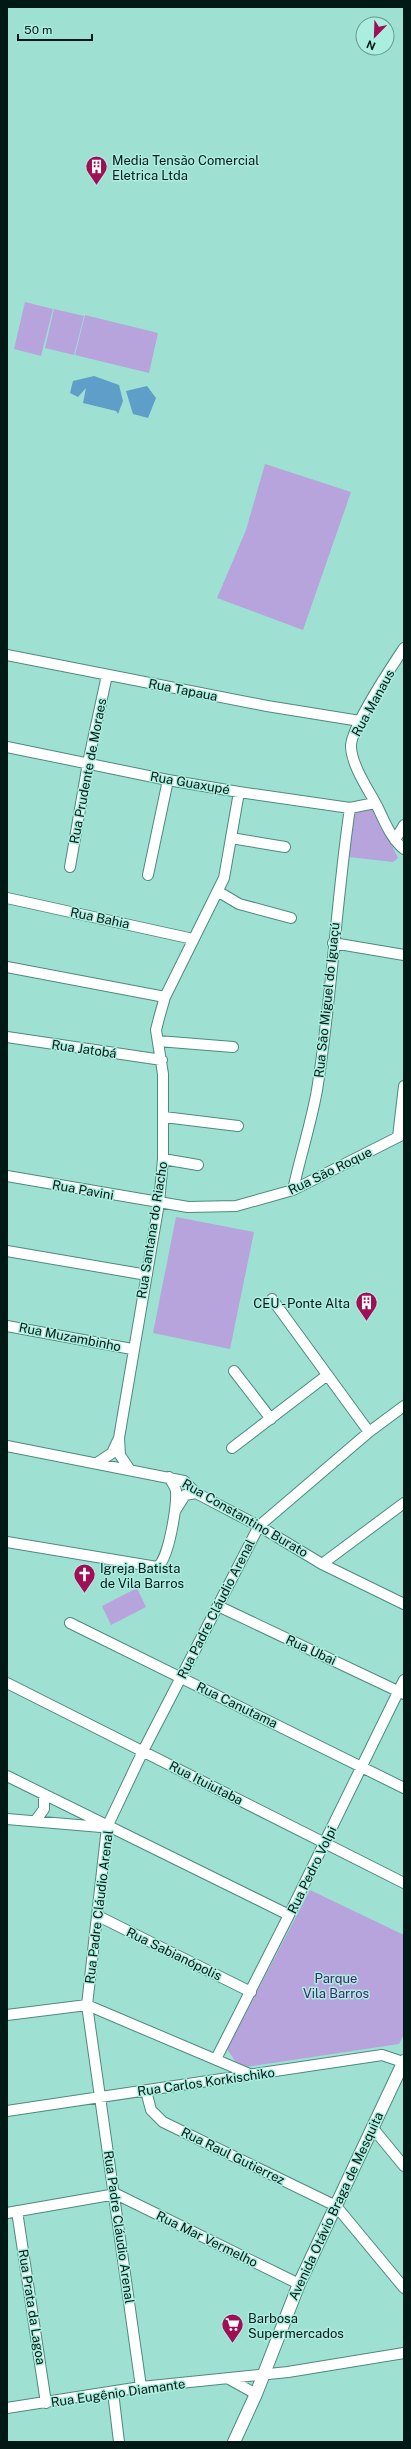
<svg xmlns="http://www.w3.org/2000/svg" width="411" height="2449" font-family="'Public Sans',sans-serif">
	<rect width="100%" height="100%" fill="#9ee0d2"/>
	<path fill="#b7a4dd" d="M 25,302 L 53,309 L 41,356 L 14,349 Z
		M 54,309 L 84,316 L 74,355 L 45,348 Z
		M 85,315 L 158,333 L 149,373 L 75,355 Z
		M 265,464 L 351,492 L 303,630 L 217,598 L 246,530 Z
		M 374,809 L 398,858 L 393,862 L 349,857 L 354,813 Z
		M 176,1217 L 254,1232 L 230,1349 L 153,1333 Z
		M 137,1588 L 146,1607 L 111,1625 L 102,1606 Z
		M 310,1890 L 404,1935 L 404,2034 L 399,2044 L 246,2067 L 235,2061 L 227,2049 Z"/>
	<path fill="#5e9ec9" d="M 94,376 L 119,385 L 123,401 L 118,414 L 116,411 L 83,403 L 86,388 L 78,397 L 70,393 L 73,381 Z
		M 147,386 L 156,398 L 148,418 L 133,414 L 126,391 Z"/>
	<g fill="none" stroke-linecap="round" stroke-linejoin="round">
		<defs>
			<path id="minor" d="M 404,648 C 392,666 350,728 351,747 C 352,766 368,789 377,806 C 384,820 391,839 404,849
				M 7,655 L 267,706 L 360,721
				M 7,747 L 168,780 L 239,792 L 350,808 L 375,803
				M 231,838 L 285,847
				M 395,840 L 404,825
				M 70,867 L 88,763 L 107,675
				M 148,875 L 168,780
				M 219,892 L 239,904 L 291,918
				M 7,898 L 193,939
				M 333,943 L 404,955
				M 7,967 L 165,997
				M 7,1037 L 162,1060
				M 158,1041 L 233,1047
				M 164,1117 L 238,1126
				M 398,1137 L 404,1086
				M 163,1159 L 198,1165
				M 7,1176 L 188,1207 L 236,1206 L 293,1190 L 404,1134
				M 293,1190 C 300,1157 311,1124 317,1090 C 332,997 336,902 350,808
				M 7,1251 L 147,1275
				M 272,1299 L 369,1432
				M 7,1326 L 132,1349
				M 234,1371 L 271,1419
				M 7,1446 L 184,1481 L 196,1493 L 259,1526 L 322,1564 L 404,1604
				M 232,1448 L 326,1376
				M 97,1463 L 112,1453 L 118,1440
				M 130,1470 L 120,1455 L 119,1438 L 159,1203 L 163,1159 L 163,1074 L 156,1030 L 159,1018 L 165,997 L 224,878 L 239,792
				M 175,1511 L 185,1495 L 196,1493
				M 7,1542 L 157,1567 C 169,1560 177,1505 176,1491 C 175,1486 171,1481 169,1477
				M 322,1564 L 404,1503
				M 218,1606 L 404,1694
				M 70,1623 L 404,1788
				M 7,1683 L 404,1883
				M 7,1776 L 289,1915
				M 7,1819 L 101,1827
				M 36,1820 L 44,1809 L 44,1795
				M 98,1916 L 251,1992
				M 7,2015 L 87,2005 L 252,2075
				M 216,2059 L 289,1915 L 404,1680
				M 146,2091 L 151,2110 L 163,2122 L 336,2206 L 404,2288
				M 7,2111 L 382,2055 L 403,2062
				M 372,2127 L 404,2166
				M 116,2194 L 299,2284
				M 17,2211 L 46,2403
				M 7,2213 L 116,2194
				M 229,2379 L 256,2394
				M 141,2387 L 87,2005 L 107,1827 L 143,1751 L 259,1526 L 369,1432 L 404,1406
				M 113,2392 L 119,2442
				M 7,2408 L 141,2387 L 288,2372 L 404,2353"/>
			<path id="major" d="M 234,2442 L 256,2394 L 299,2284 L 404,2061"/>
		</defs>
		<use href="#minor" stroke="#4c8b7f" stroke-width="12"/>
		<use href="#major" stroke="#4c8b7f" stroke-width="14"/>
		<use href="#minor" stroke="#fff" stroke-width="10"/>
		<use href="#major" stroke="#fff" stroke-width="12"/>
	</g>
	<defs>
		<symbol id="building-pin" viewBox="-11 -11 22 30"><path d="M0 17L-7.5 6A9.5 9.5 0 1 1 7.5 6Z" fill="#a00e55" stroke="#abeddf"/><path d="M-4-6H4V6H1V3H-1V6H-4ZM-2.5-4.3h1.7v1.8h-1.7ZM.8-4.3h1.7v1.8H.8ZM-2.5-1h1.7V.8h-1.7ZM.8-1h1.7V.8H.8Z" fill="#fff"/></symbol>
		<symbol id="church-pin" viewBox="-11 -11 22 30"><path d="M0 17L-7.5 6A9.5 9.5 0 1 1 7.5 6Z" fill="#a00e55" stroke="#abeddf"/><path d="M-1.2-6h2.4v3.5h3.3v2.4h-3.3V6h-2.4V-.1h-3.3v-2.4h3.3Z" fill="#fff"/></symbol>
		<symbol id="supermarket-pin" viewBox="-11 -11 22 30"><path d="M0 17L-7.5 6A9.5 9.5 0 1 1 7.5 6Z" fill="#a00e55" stroke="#abeddf"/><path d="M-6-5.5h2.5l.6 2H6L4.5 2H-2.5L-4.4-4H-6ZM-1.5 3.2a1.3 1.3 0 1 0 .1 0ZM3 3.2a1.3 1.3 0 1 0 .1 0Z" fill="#fff"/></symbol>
	</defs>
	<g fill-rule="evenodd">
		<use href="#building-pin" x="84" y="154" width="25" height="34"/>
		<use href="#building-pin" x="354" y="1290" width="25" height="34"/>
		<use href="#church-pin" x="72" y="1562" width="25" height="34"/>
		<use href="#supermarket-pin" x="220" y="2312" width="25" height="34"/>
	</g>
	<g text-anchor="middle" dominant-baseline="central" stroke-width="3" stroke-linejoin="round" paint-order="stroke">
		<g font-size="13" fill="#001914" stroke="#abeddf" text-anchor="start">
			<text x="112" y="160">Media Tensão Comercial<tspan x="112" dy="15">Eletrica Ltda</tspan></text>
			<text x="350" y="1303" text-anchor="end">CEU - Ponte Alta</text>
			<text x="100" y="1568">Igreja Batista<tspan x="100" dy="15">de Vila Barros</tspan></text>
			<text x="248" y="2318">Barbosa<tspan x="248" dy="15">Supermercados</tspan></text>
		</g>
		<g font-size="13" fill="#001914" stroke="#abeddf">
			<text transform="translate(183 690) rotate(11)">Rua Tapaua</text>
			<text transform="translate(373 703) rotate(-61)">Rua Manaus</text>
			<text transform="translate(88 771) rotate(-79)">Rua Prudente de Moraes</text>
			<text transform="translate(190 783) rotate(10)">Rua Guaxupé</text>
			<text transform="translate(100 918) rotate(12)">Rua Bahia</text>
			<text transform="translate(327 1000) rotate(-84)">Rua São Miguel do Iguaçú</text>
			<text transform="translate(84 1049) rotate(8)">Rua Jatobá</text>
			<text transform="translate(330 1171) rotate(-26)">Rua São Roque</text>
			<text transform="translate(83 1190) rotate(10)">Rua Pavini</text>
			<text transform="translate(152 1230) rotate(-81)">Rua Santana do Riacho</text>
			<text transform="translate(70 1337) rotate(11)">Rua Muzambinho</text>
			<text transform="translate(245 1518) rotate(30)">Rua Constantino Burato</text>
			<text transform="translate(216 1609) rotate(-63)">Rua Padre Cláudio Arenal</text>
			<text transform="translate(311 1650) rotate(25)">Rua Ubai</text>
			<text transform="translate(237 1705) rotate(26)">Rua Canutama</text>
			<text transform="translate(206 1783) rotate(27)">Rua Ituiutaba</text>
			<text transform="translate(312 1870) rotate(-64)">Rua Pedro Volpi</text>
			<text transform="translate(99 1907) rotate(-83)">Rua Padre Cláudio Arenal</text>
			<text transform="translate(174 1954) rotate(26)">Rua Sabianópolis</text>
			<text transform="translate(206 2082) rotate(-8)">Rua Carlos Korkischiko</text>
			<text transform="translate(233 2156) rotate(26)">Rua Raul Gutierrez</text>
			<text transform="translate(336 2206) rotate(-65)">Avenida Otávio Braga de Mesquita</text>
			<text transform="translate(119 2227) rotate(82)">Rua Padre Cláudio Arenal</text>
			<text transform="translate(207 2239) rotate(26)">Rua Mar Vermelho</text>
			<text transform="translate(32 2307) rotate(81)">Rua Prata da Lagoa</text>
			<text transform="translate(118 2393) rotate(-8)">Rua Eugênio Diamante</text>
		</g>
		<g font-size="13" fill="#42236c" stroke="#abeddf">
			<text x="336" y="1978">Parque<tspan x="336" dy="15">Vila Barros</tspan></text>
		</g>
	</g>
	<rect width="411" height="2449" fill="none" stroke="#001914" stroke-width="16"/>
	<g transform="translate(375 36) rotate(203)"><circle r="19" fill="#abeddf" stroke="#67988e"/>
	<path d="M0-3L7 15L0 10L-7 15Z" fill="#a00e55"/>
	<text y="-6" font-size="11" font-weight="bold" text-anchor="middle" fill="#001914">N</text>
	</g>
	<path d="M18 34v6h74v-6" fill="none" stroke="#001914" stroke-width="2"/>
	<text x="24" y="34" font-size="12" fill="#001914" stroke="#abeddf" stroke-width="3" paint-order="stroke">50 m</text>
</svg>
